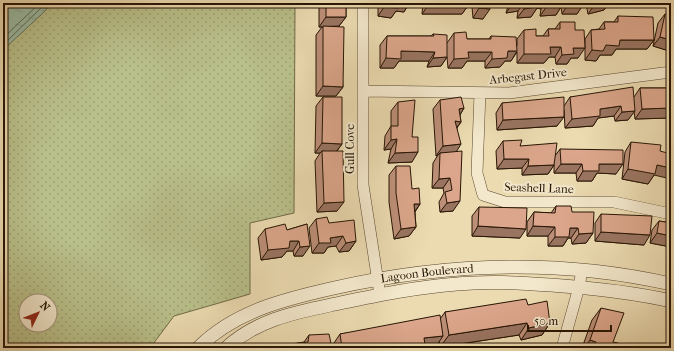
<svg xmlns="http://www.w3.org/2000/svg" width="674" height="351" font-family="'IM FELL French Canon',serif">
	<defs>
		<pattern id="grass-dots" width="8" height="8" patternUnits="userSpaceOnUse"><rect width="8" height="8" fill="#b9c08a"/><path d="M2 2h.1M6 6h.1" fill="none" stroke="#9fa475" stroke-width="1.8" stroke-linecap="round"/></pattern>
		<pattern id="water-ripples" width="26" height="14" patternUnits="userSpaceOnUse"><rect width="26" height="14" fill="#9abca6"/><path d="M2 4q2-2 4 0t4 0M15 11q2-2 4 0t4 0" fill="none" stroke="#85a18d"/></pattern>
	</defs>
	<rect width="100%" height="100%" fill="#ecdbb1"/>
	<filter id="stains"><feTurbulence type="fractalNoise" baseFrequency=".005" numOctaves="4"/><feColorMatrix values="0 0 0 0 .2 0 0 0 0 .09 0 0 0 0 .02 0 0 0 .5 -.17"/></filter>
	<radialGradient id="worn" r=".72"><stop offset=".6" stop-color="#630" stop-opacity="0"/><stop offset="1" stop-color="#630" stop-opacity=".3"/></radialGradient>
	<path fill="url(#grass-dots)" stroke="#706a47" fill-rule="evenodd" d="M 51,3 L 295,3 L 294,213 L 250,223 L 250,294 L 174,316 L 150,348 L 3,348 L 3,50 L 44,12 ZM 26,301 L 50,301 L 50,325 L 26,325 Z"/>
	<path fill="url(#water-ripples)" stroke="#6c7965" d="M 3,3 L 51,3 L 44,12 L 3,50 Z"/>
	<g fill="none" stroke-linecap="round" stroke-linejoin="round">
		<path stroke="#606855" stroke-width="1" d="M 3,38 L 40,3
			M 3,45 L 46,3"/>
		<defs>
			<path id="minor" d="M 363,3 L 363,185 L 380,295
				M 363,91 L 509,93 L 671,72
				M 480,93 L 477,173 L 483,195 L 505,202 L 614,202 L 671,214
				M 562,348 L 579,287 L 582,270"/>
			<g id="tertiary">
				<path id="s1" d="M 198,348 C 235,311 285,299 334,288 C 445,263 560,259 671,284"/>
				<path d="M 226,348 C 259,318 298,312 340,303 C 378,295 417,287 457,284 C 488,281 519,283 551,285 C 591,288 632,292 671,301"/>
			</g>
		</defs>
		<use href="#minor" stroke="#58462f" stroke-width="12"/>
		<use href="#tertiary" stroke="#58462f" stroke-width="14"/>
		<use href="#minor" stroke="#f3e8cc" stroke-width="11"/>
		<use href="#tertiary" stroke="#f3e8cc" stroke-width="13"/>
	</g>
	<path fill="#bc8f78" stroke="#271504" d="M 319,3 L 346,3 L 346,17 L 339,26 L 343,87 L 336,96 L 316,96 L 316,35 L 322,27 L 319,27 Z
		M 378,3 L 419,3 L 417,6 L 408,5 L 404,12 L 396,11 L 391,18 L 378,16 Z
		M 423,3 L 490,3 L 483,19 L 473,18 L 472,7 L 467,7 L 462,14 L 422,14 Z
		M 493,3 L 613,3 L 609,3 L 604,10 L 588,14 L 586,4 L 583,4 L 577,14 L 562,14 L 561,7 L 556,15 L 540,16 L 541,9 L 537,8 L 531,17 L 517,18 L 518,11 L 506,13 L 508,6 L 493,6 Z
		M 665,14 L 670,44 L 666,50 L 653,46 L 658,23 Z
		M 618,16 L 654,40 L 647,49 L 616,49 L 612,55 L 600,55 L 596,61 L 585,60 L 585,39 L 591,30 L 599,29 L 604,22 L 614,22 Z
		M 560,22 L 575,30 L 578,58 L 571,58 L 567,64 L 556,64 L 555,57 L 549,57 L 544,63 L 517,63 L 517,52 L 511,61 L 505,61 L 500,67 L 485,68 L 485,61 L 467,61 L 462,68 L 448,68 L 447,57 L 441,66 L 427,67 L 429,61 L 399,61 L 394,68 L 380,68 L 380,45 L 387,36 L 431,36 L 433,34 L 447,43 L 454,33 L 467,39 L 489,39 L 491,36 L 517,46 L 517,39 L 524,30 L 536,36 L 543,36 L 548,29 L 555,29 Z
		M 640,88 L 671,88 L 671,118 L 635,119 L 634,111 L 628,120 L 615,121 L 614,116 L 598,118 L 593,126 L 565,128 L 564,110 L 557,126 L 497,130 L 496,113 L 502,103 L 564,106 L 570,97 L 634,97 Z
		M 323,97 L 342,144 L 337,151 L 337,211 L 317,212 L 315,161 L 320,153 L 315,153 L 316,106 Z
		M 440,100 L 464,108 L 460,115 L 461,122 L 457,128 L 453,211 L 440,212 L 439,202 L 444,193 L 443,188 L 432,188 L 433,163 L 438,155 L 436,156 L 433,109 Z
		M 398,102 L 412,137 L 412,162 L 388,163 L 391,149 L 384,150 L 385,136 L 391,126 L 391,111 Z
		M 503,141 L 555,156 L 560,149 L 616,174 L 597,173 L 592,181 L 577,181 L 576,173 L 554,173 L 554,165 L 548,174 L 522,175 L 522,168 L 497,169 L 496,151 Z
		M 631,142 L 654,175 L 648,184 L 622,179 L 625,152 Z
		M 396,166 L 412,189 L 420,204 L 415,212 L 416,227 L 409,236 L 394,239 L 389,202 L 389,175 Z
		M 556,206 L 572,212 L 593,233 L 586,243 L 572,244 L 571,238 L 568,238 L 563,246 L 548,246 L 548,236 L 527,236 L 527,222 L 534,212 L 551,213 Z
		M 479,207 L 520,238 L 472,236 L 472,216 Z
		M 601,214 L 644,245 L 595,241 L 595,223 Z
		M 316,219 L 329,223 L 356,241 L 349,251 L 339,252 L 336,246 L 328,247 L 324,253 L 312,253 L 309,228 Z
		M 659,221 L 671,223 L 671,247 L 650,243 L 652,230 Z
		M 307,224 L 303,256 L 294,256 L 293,251 L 287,251 L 282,257 L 261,260 L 258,238 L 265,229 L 287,230 Z
		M 528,305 L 550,323 L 542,335 L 521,340 L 519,335 L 440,347 L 439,341 L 435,348 L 282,348 L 285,345 L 304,342 L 309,335 L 332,346 L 340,334 L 440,319 L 445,312 Z
		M 601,308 L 613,342 L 617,348 L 582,348 L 592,320 Z"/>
	<path fill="#997461" stroke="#271504" d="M 398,3 L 419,3 L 417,6 L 408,5 L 404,12 L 396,11 L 391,18 L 378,16 L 384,7 Z
		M 465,3 L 475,3 L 472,7 L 467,7 L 462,14 L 422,14 L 429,4 Z
		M 495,3 L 510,3 L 508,6 L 493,6 Z
		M 513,3 L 524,3 L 518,11 L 506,13 Z
		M 535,3 L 545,3 L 541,9 L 537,8 L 531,17 L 517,18 L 524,9 Z
		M 578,3 L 587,3 L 586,4 L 582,5 L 583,5 L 577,14 L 562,14 L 568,4 Z
		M 601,3 L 613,3 L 609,3 L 604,10 L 588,14 L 595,4 Z
		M 562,5 L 556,15 L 540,16 L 547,6 Z
		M 479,8 L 490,9 L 483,19 L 473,18 Z
		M 326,17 L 346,17 L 339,26 L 319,27 Z
		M 660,37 L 671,40 L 671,44 L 670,44 L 666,50 L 653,46 Z
		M 620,40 L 654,40 L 647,49 L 616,49 L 612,55 L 600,55 L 596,61 L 585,60 L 592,50 Z
		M 550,47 L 561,47 L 555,57 L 549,57 L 544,63 L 517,63 L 524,54 Z
		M 573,48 L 585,48 L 578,58 L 571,58 L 567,64 L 556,64 L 562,55 Z
		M 401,51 L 435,52 L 429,61 L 399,61 L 394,68 L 380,68 L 386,58 Z
		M 508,51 L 517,51 L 511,61 L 505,61 L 500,67 L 485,68 L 492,59 Z
		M 468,52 L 492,52 L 485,61 L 467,61 L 462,68 L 448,68 L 454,59 Z
		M 447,57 L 441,66 L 427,67 L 433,58 Z
		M 323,86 L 343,87 L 336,96 L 316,96 Z
		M 621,106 L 614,116 L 598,118 L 593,126 L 565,128 L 572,119 L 600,109 Z
		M 464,108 L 458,118 L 459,109 Z
		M 671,108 L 671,118 L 635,119 L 642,109 Z
		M 635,111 L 628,120 L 615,121 L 622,112 Z
		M 564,117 L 557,126 L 497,130 L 503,120 Z
		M 455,121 L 461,122 L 454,131 Z
		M 397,139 L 391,149 L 384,150 L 391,140 Z
		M 322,143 L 342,144 L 335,153 L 322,151 L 320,153 L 315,153 Z
		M 461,144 L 455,154 L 440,153 L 438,155 L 436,156 L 443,146 Z
		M 418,152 L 412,162 L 388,163 L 395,153 Z
		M 504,159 L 529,159 L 522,168 L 497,169 Z
		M 561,164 L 582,164 L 576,173 L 554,173 Z
		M 599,164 L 623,164 L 616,174 L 597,173 L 592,181 L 577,181 L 583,171 Z
		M 554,165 L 548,174 L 522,175 L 528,166 Z
		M 657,165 L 671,168 L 671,179 L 654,175 L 648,184 L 622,179 L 628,169 Z
		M 450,178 L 443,188 L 432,188 L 439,179 Z
		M 460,201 L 453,211 L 440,212 L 447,203 Z
		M 344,202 L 337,211 L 317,212 L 324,203 Z
		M 414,204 L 420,204 L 413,214 Z
		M 478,226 L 526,229 L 520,238 L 472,236 Z
		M 533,226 L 555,227 L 548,236 L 527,236 Z
		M 416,227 L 409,236 L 394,239 L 401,229 Z
		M 570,228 L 578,228 L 571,238 L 568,238 L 563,246 L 548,246 L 555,237 Z
		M 601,232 L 650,235 L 644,245 L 595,241 Z
		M 593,233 L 586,243 L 572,244 L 579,234 Z
		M 657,233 L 671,236 L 671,247 L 650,243 Z
		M 343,236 L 336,246 L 328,247 L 324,253 L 312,253 L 319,243 L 330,238 Z
		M 290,241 L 299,241 L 293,251 L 287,251 L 282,257 L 261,260 L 268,250 Z
		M 356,241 L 349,251 L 339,252 L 346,243 Z
		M 310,246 L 303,256 L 294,256 L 300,247 Z
		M 527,323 L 519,335 L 440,347 L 449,335 Z
		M 550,323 L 542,335 L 521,340 L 529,328 Z
		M 443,336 L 435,348 L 403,348 L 424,338 Z
		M 590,340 L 596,342 L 591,348 L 584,348 Z"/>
	<path fill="#dba68b" stroke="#271504" d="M 326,3 L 346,3 L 346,17 L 326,17 Z
		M 384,3 L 399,3 L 398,8 L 384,7 Z
		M 429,3 L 469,3 L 469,5 L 429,4 Z
		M 479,3 L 490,3 L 490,9 L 479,8 Z
		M 524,3 L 538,3 L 538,7 L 524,9 Z
		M 547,3 L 562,3 L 562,5 L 547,6 Z
		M 568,3 L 583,3 L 583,5 L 568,4 Z
		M 665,14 L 671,15 L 671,40 L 660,37 Z
		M 618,16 L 653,17 L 654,40 L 620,40 L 619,46 L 606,45 L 603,51 L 592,50 L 591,30 L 605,29 L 604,22 L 618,22 Z
		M 560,22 L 575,22 L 575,30 L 584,30 L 585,48 L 573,48 L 574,54 L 562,55 L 561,47 L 550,47 L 551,54 L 524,54 L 524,30 L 536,29 L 536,36 L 549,36 L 548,29 L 560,29 Z
		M 323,26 L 344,27 L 343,87 L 323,86 Z
		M 466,32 L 467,39 L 491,39 L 491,36 L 516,37 L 517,51 L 508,51 L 507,58 L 492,59 L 492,52 L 468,52 L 469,58 L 454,59 L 454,33 Z
		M 433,34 L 447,35 L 447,57 L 433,58 L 435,52 L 401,51 L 401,59 L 386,58 L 387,36 L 434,36 Z
		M 633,87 L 635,111 L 622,112 L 621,106 L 600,109 L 600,116 L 572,119 L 570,97 Z
		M 640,88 L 671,88 L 671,108 L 642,109 Z
		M 323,97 L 342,97 L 342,144 L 322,143 Z
		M 461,97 L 464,108 L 459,109 L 461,122 L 455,121 L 461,144 L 443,146 L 440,100 Z
		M 564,97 L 564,117 L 503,120 L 502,103 Z
		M 415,100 L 412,137 L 418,137 L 418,152 L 395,153 L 397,139 L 391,140 L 391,126 L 398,126 L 398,102 Z
		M 522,140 L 520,146 L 557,143 L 554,165 L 528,166 L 529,159 L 504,159 L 503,141 Z
		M 631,142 L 661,145 L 660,151 L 671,154 L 671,168 L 657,165 L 655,174 L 628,169 Z
		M 560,149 L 623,150 L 623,164 L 599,164 L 599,171 L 583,171 L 582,164 L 561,164 Z
		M 322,151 L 343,151 L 344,202 L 324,203 Z
		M 462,151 L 460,201 L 447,203 L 445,192 L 452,190 L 450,178 L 439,179 L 440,153 Z
		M 396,166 L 410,166 L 412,189 L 419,188 L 420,204 L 414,204 L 416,227 L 401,229 L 396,193 Z
		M 556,206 L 571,206 L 572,212 L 594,212 L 593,233 L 579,234 L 578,228 L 570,228 L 569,237 L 555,237 L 555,227 L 533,226 L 534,212 L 555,213 Z
		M 479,207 L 527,208 L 526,229 L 478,226 Z
		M 601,214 L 652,216 L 650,235 L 601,232 Z
		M 327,217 L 329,223 L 354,220 L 356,241 L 346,243 L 343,236 L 330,238 L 331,243 L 319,243 L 316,219 Z
		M 659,221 L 671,223 L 671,236 L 657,233 Z
		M 285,224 L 287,230 L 307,224 L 310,246 L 300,247 L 299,241 L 290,241 L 289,248 L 268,250 L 265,229 Z
		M 526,299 L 528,305 L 547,301 L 550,323 L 529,328 L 527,323 L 449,335 L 445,312 Z
		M 601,308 L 624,313 L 613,342 L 618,343 L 617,348 L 594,348 L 596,342 L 590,340 Z
		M 440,315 L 443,336 L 424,338 L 425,345 L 403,348 L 342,348 L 340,334 Z
		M 329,334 L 332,348 L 285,348 L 285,345 L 308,342 L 309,335 Z"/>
	<g text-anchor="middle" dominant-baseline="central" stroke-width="4" stroke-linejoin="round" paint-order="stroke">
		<g font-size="12" fill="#271504" stroke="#f3e8cc">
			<text transform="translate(528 76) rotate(-6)">Arbegast Drive</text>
			<text transform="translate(350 149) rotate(-90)">Gull Cove</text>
			<text transform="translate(539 188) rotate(2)">Seashell Lane</text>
			<text stroke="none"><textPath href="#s1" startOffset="245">Lagoon Boulevard</textPath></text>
		</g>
	</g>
	<rect width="674" height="351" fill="none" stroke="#ecdbb1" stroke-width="16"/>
	<rect x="4" y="4" width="666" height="343" fill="none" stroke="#271504" stroke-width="2"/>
	<rect x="8" y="8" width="658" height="335" fill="none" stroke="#271504"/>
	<g transform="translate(38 313) rotate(47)"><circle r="19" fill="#f3e8cc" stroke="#a1947c"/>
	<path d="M0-3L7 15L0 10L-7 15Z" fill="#8f2418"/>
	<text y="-6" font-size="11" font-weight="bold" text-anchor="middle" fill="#271504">N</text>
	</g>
	<path d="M528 325v6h83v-6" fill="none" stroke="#271504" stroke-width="2"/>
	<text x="534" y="325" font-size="12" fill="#271504" stroke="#f3e8cc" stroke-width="3" paint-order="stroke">50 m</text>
	<rect width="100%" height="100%" filter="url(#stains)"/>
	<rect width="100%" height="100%" fill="url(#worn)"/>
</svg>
